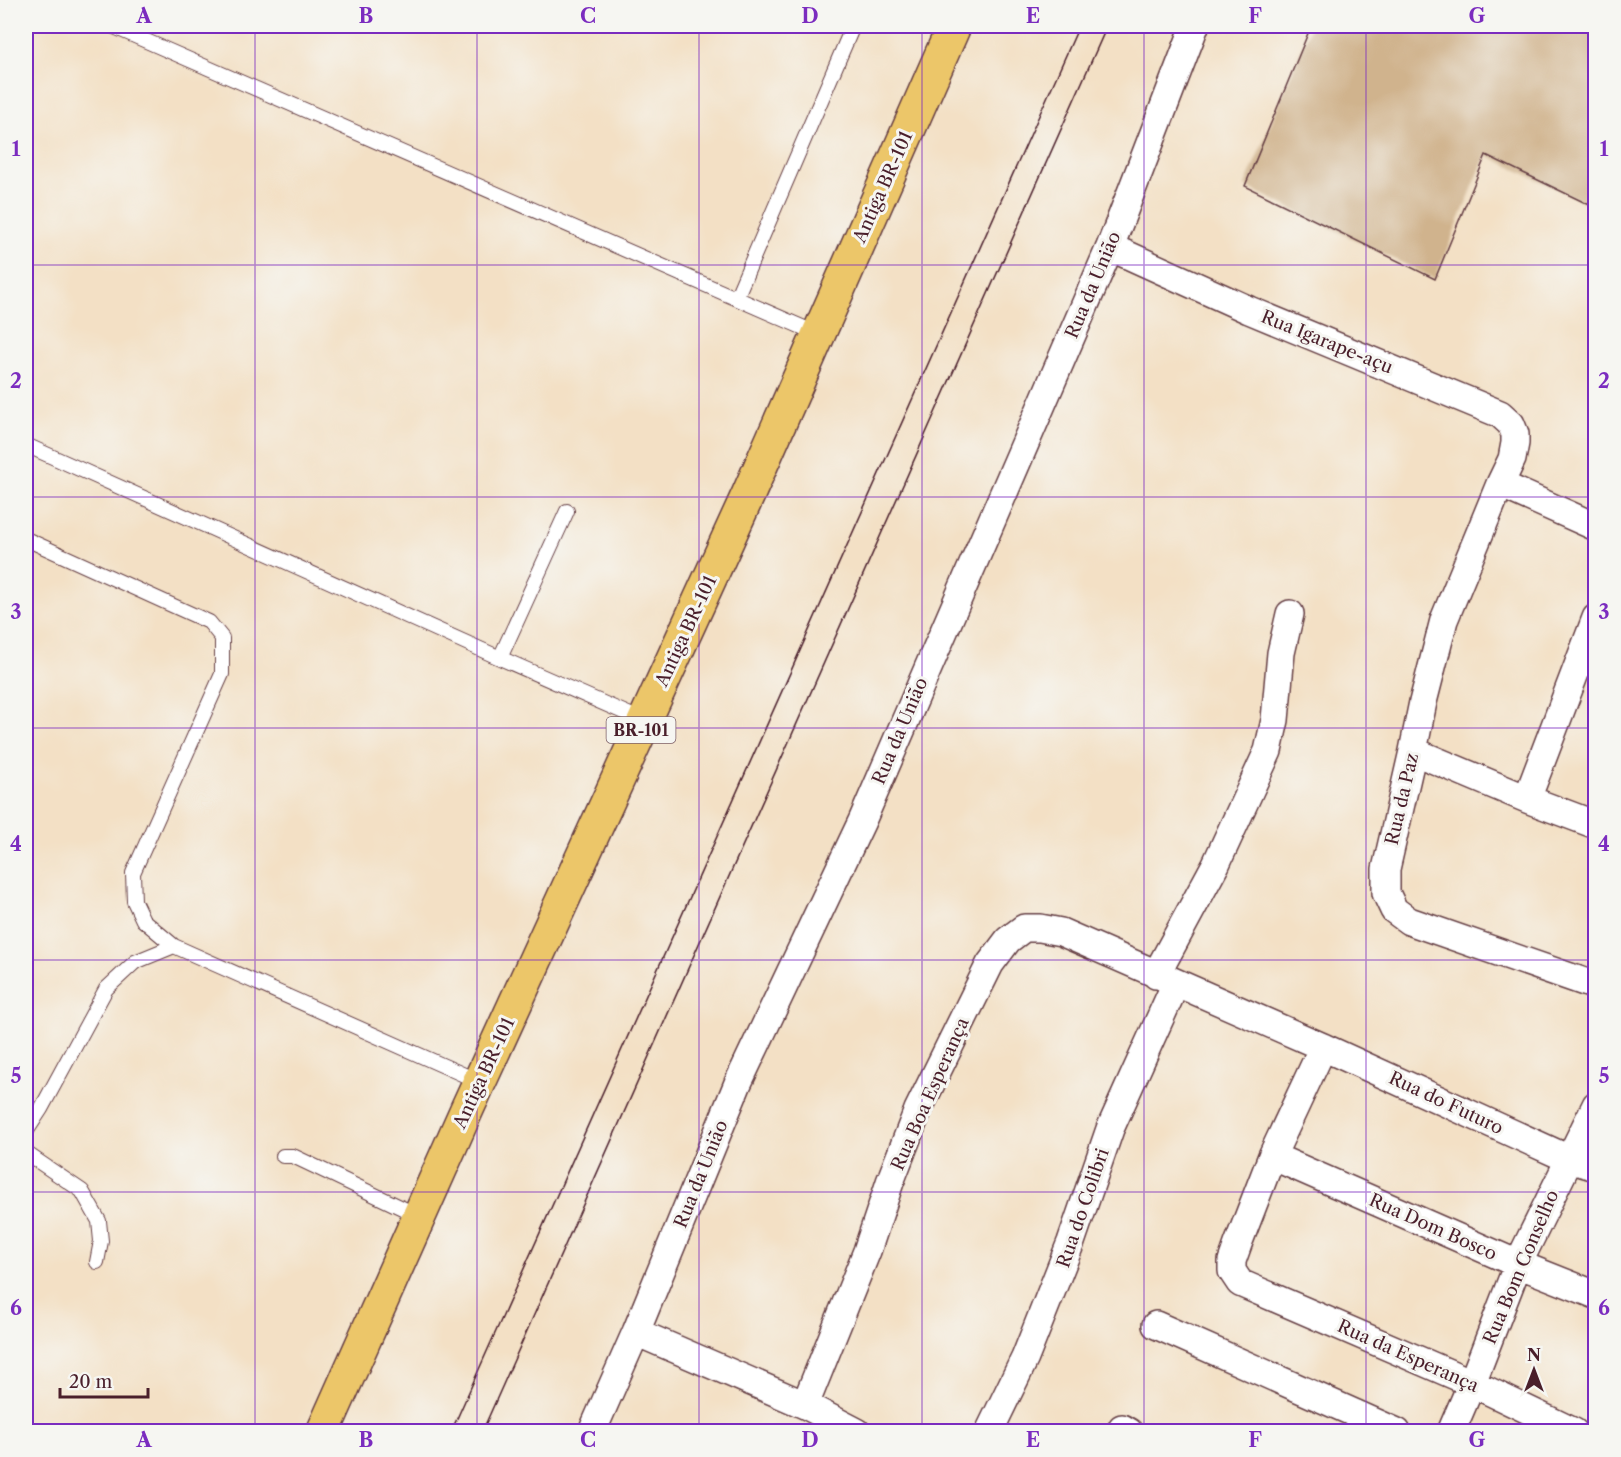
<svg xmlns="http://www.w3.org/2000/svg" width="1621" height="1457" font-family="'Libre Caslon Text',serif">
	<rect width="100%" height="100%" fill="#f6f6f2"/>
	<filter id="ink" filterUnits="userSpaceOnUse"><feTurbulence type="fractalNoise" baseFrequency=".0167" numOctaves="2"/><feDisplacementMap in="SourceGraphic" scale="12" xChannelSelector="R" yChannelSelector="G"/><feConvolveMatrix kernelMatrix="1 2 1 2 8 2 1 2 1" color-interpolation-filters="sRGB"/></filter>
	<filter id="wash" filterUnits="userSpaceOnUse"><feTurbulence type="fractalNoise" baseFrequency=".008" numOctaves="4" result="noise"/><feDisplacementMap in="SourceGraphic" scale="24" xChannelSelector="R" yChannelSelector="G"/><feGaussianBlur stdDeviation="1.35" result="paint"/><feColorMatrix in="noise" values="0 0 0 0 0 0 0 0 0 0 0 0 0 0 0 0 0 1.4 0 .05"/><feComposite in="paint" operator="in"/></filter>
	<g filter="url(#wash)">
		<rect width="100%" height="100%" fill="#f3e0c5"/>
		<g id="blocks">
			<path fill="#d0b38d" d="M 1311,26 L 1593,26 L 1596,27 L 1596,208 L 1486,155 L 1435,279 L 1245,186 Z"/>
		</g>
	</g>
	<g filter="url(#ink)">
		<use href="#blocks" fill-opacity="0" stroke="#633c42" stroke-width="1.5"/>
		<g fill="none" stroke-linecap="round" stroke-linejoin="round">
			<defs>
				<path id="lane" d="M 112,26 L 818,334
					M 736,298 L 853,26
					M 26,445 L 500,658 L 644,721
					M 26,539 L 209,622 L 222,638 L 222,674 L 133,873 L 134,901 L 143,920 L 174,946
					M 500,658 L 567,511
					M 26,1132 L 41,1109 L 106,989 L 135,962 L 174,946 L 480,1082
					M 26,1153 L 82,1191 L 99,1221 L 101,1241 L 97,1262
					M 283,1156 L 293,1156 L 419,1216"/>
				<path id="street" d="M 1110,247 L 1249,310 L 1500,414 L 1511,424 L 1515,434 L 1515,443 L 1512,459 L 1500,484 L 1444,620 L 1423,702 L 1413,751 L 1386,869 L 1386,893 L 1394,910 L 1409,921 L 1596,986
					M 1500,484 L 1596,527
					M 1413,751 L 1527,799 L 1596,825
					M 1527,799 L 1596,618
					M 1156,975 L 1216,864 L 1268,751 L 1275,720 L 1281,653 L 1290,614
					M 1323,1047 L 1272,1156 L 1238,1244 L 1232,1261 L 1232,1271 L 1240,1283 L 1472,1383 L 1574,1432
					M 1272,1156 L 1518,1264 L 1596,1295
					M 1156,1325 L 1397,1432
					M 636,1332 L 805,1405 L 857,1432
					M 805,1405 L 867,1251 L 890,1182 L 918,1110 L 990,964 L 1008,940 L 1024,928 L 1040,928 L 1061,932 L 1323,1047 L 1569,1159 L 1596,1167
					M 1122,1428 L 1129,1432
					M 592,1432 L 636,1332 L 738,1083 L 862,821 L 1110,247 L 1195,26
					M 989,1432 L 1025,1358 L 1071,1242 L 1110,1129 L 1176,983
					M 1451,1432 L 1472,1383 L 1518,1264 L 1596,1105"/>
				<path id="primary" d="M 323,1432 L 467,1109 L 748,495 L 954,26"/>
			</defs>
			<use href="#lane" stroke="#633c42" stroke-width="16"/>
			<use href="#street" stroke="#633c42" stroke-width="30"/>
			<use href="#primary" stroke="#633c42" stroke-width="36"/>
			<use href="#lane" stroke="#fff" stroke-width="14"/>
			<use href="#street" stroke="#fff" stroke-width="27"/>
			<use href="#primary" stroke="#ecc669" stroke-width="33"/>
			<path stroke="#4a1f2b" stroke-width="1.5" d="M 451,1432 L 1079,26
				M 482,1432 L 1107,26"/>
		</g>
	</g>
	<path fill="none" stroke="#7b2cbf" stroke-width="1.5" stroke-opacity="0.55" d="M 255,26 L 255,1432M 477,26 L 477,1432M 699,26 L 699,1432M 922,26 L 922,1432M 1144,26 L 1144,1432M 1366,26 L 1366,1432M 26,265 L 1596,265M 26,497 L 1596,497M 26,728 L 1596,728M 26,960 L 1596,960M 26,1192 L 1596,1192"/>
	<g text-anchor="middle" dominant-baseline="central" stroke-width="6" stroke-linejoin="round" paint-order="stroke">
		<rect fill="#f6f6f2" stroke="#7e6067" stroke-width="1.5" x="606.5" y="717" width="69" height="26" rx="4.5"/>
		<g font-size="16" font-weight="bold" fill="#4a1f2b">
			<text x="641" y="730">BR-101</text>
		</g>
		<g font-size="18" fill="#4a1f2b" stroke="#f6f6f2">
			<text transform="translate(883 187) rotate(-66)">Antiga BR-101</text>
			<text transform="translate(1093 285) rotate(-67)">Rua da União</text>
			<text transform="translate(1327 342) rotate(22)">Rua Igarape-açu</text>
			<text transform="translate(686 631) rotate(-65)">Antiga BR-101</text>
			<text transform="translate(900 731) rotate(-67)">Rua da União</text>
			<text transform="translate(1402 799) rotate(-77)">Rua da Paz</text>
			<text transform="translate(484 1073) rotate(-65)">Antiga BR-101</text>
			<text transform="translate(930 1094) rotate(-66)">Rua Boa Esperança</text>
			<text transform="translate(1446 1103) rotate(25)">Rua do Futuro</text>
			<text transform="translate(701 1174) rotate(-68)">Rua da União</text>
			<text transform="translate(1083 1208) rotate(-71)">Rua do Colibri</text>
			<text transform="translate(1433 1227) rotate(24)">Rua Dom Bosco</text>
			<text transform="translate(1521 1267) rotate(-67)">Rua Bom Conselho</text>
			<text transform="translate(1408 1356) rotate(24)">Rua da Esperança</text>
		</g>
	</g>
	<rect width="1621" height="1457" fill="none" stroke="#f6f6f2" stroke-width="66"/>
	<g transform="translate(1534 1370)" stroke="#f6f6f2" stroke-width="4.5" paint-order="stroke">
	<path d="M0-4.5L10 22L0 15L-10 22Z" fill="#4a1f2b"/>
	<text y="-9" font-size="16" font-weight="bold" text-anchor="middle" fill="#4a1f2b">N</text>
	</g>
	<path d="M60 1388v9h88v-9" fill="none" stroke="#4a1f2b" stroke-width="3"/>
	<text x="69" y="1388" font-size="18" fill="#4a1f2b" stroke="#f6f6f2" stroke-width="4.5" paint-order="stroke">20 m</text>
	<rect x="33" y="33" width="1555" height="1391" fill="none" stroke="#7b2cbf" stroke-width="2"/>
	<g font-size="20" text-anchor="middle" font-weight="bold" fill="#7b2cbf">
		<text x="144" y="23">A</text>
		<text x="366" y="23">B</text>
		<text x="588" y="23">C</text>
		<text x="810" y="23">D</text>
		<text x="1033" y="23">E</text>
		<text x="1255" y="23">F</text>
		<text x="1477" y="23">G</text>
		<text x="16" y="156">1</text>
		<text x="1604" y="156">1</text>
		<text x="16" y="388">2</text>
		<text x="1604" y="388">2</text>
		<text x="16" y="619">3</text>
		<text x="1604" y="619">3</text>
		<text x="16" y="851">4</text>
		<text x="1604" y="851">4</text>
		<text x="16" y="1083">5</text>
		<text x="1604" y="1083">5</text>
		<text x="16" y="1315">6</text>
		<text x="1604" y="1315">6</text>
		<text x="144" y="1447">A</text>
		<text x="366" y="1447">B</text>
		<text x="588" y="1447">C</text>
		<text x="810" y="1447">D</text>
		<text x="1033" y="1447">E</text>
		<text x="1255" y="1447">F</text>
		<text x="1477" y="1447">G</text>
	</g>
</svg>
